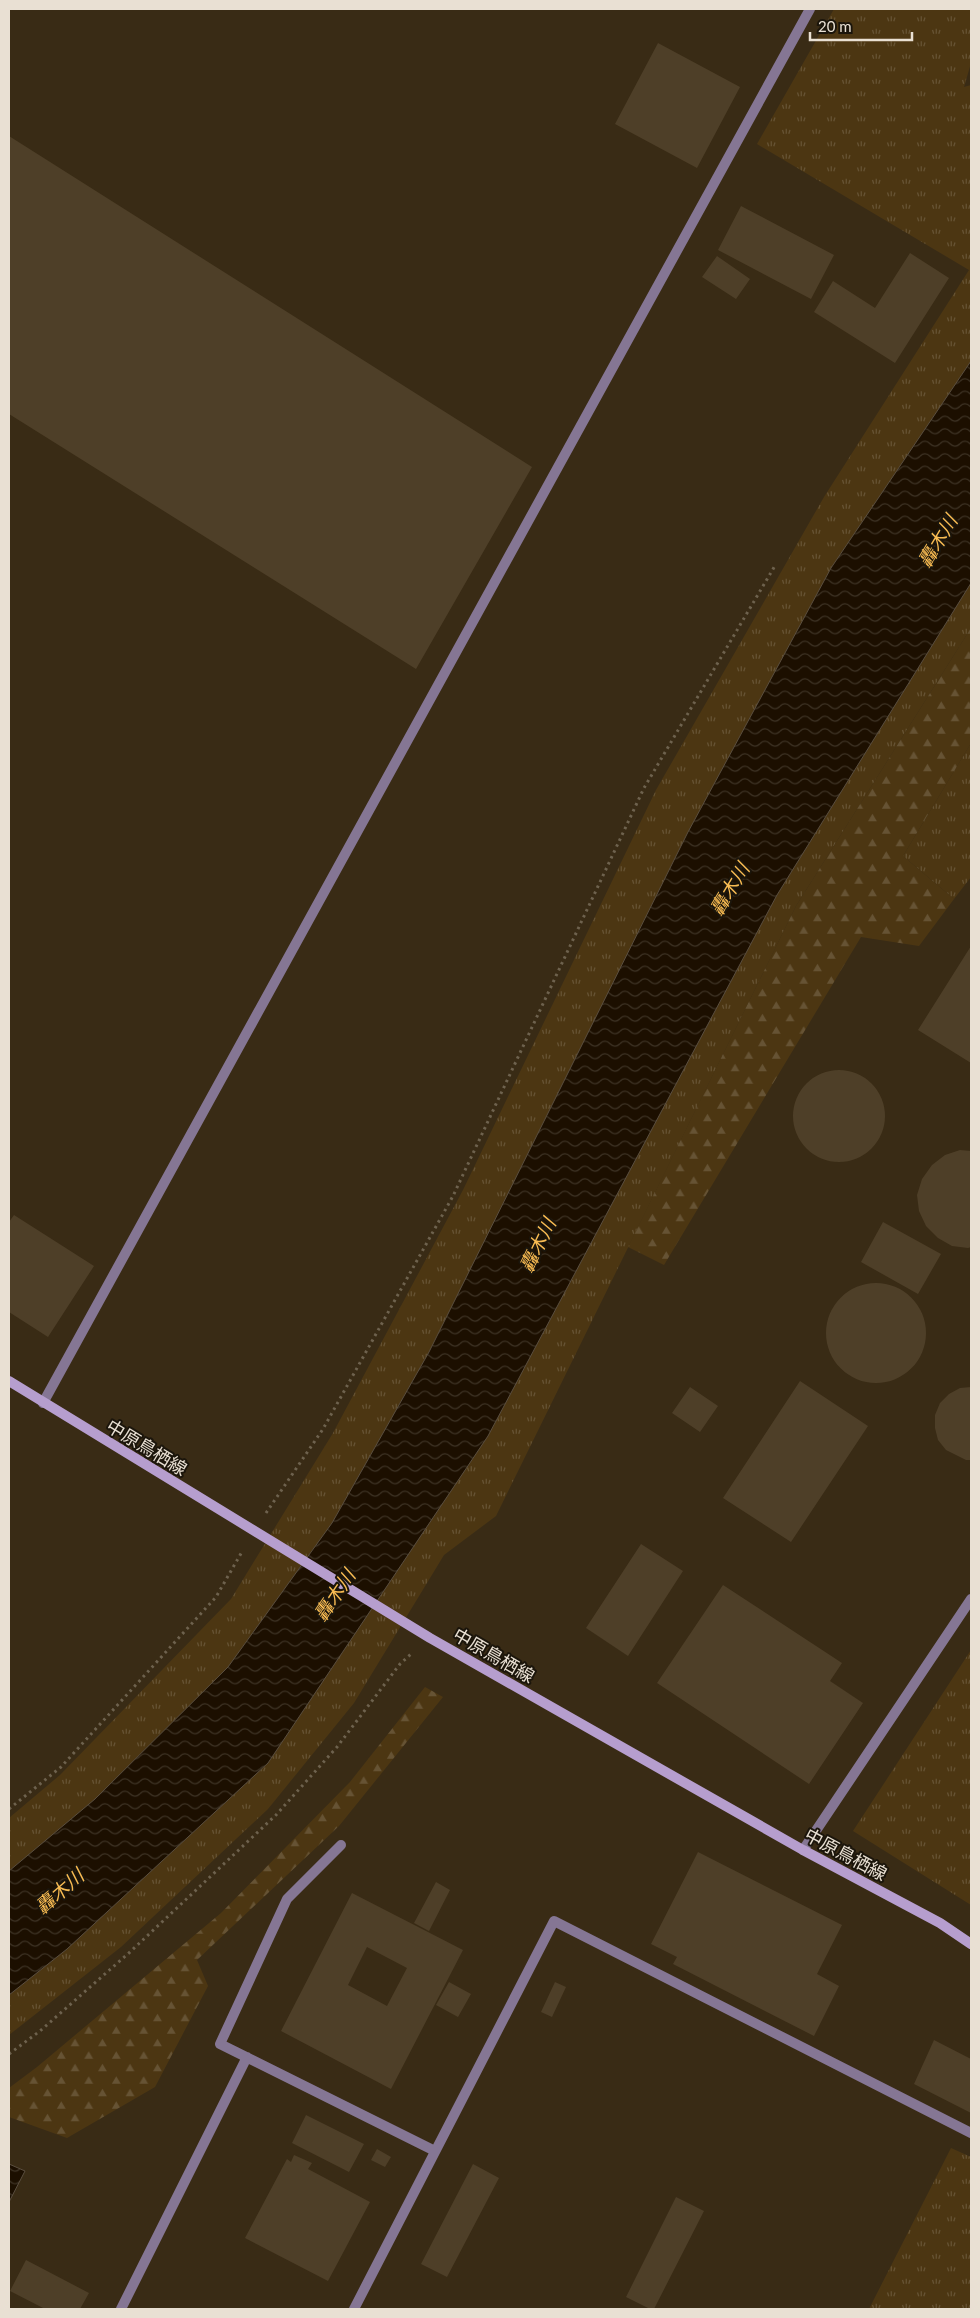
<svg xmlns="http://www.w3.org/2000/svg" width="980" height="2318" font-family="Lato,'Noto Sans JP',sans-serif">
	<defs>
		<pattern id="grass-tufts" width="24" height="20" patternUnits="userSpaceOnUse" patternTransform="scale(1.25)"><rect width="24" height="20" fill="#4c3612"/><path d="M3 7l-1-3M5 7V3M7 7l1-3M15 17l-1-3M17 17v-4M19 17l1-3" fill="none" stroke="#665334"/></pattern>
		<pattern id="forest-firs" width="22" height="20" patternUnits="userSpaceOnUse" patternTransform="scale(1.25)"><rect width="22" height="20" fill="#4c3612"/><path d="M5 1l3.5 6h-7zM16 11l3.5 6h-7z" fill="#665334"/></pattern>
		<pattern id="water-waves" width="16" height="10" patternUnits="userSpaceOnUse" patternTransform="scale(1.25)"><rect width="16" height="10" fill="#1c0f00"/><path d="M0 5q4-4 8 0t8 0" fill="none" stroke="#3d3224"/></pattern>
	</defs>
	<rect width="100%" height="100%" fill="#392b15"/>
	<path fill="url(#grass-tufts)" d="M 834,9 L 971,9 L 971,63 L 964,87 L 971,85 L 971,361 L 831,568 L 429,1352 L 332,1523 L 228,1667 L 95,1799 L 9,1871 L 9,1818 L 60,1775 L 231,1599 L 333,1433 L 463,1190 L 656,790 L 824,497 L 969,270 L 757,144 Z
		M 971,583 L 971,628 L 796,906 L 496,1516 L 444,1555 L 354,1703 L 268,1809 L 121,1947 L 9,2035 L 9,1995 L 67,1949 L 268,1763 L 777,895 Z
		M 971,743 L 971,877 L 954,899 L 903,856 Z
		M 971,1650 L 971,1905 L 853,1831 Z
		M 951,2148 L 971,2157 L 971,2309 L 869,2309 Z"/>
	<path fill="url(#forest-firs)" d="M 971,628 L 971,743 L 903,856 L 954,899 L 919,946 L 861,937 L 664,1265 L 628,1247 L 796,906 Z
		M 425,1687 L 443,1697 L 339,1826 L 197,1960 L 208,1986 L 155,2087 L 67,2138 L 9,2117 L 9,2088 L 37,2067 L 221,1913 L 350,1782 Z"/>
	<path fill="url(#water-waves)" stroke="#5a4e3f" d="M 971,361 L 971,583 L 777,895 L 488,1436 L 268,1763 L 67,1949 L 9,1995 L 9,1871 L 95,1799 L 228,1667 L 332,1523 L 429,1352 L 688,832 L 831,568 Z
		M 9,2164 L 25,2171 L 9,2202 Z"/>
	<path fill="#4e3f28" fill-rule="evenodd" d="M 658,43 L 740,87 L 697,168 L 615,124 Z
		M 9,136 L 532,467 L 416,669 L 9,414 Z
		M 741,206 L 834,255 L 811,299 L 718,250 Z
		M 910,253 L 949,278 L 895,363 L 814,312 L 833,281 L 875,308 Z
		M 717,256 L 750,279 L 736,299 L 702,277 Z
		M 971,946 L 971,1063 L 918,1030 Z
		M793 1116a46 46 0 1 1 92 0a46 46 0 1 1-92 0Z
		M 960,1150 L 971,1151 L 971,1247 L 968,1248 L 952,1246 L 938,1238 L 926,1226 L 919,1211 L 917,1195 L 922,1179 L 932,1165 L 945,1155 Z
		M 14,1215 L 94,1266 L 48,1337 L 9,1312 L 9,1222 Z
		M 883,1222 L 941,1254 L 918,1294 L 861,1262 Z
		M826 1333a50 50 0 1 1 100 0a50 50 0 1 1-100 0Z
		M 800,1381 L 868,1426 L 791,1542 L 723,1498 Z
		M 690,1387 L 718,1406 L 700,1432 L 672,1413 Z
		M 971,1387 L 971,1460 L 966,1460 L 946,1450 L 938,1440 L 935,1428 L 935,1415 L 940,1403 L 949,1394 L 960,1388 Z
		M 641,1544 L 683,1571 L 628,1656 L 586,1628 Z
		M 723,1585 L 842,1663 L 830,1681 L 863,1703 L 809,1784 L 657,1683 Z
		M 698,1852 L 842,1925 L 817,1974 L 839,1986 L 814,2036 L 673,1964 L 677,1957 L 651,1944 Z
		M 436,1882 L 450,1890 L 429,1931 L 414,1923 Z
		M 352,1893 L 463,1950 L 391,2089 L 281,2031 ZM 367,1947 L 407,1968 L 387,2006 L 348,1985 Z
		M 449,1982 L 471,1994 L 458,2017 L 436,2005 Z
		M 555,1982 L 566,1987 L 552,2017 L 541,2012 Z
		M 934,2040 L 971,2059 L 971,2113 L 914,2084 Z
		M 306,2115 L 364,2144 L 349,2172 L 292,2143 Z
		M 377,2149 L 391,2157 L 385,2167 L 371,2160 Z
		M 294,2155 L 312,2163 L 308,2169 L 370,2202 L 328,2281 L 245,2238 L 287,2159 L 291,2162 Z
		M 473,2164 L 499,2178 L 447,2277 L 421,2264 Z
		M 676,2197 L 704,2211 L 654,2309 L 650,2309 L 626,2297 Z
		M 26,2260 L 89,2293 L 80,2309 L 45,2309 L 10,2291 Z"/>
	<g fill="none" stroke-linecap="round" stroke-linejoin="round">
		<path stroke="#6e624e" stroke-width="3" stroke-dasharray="2.5 4" stroke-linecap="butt" d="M 266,1513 L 323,1429 L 453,1196 L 644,788 L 776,564
			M 9,1809 L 61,1767 L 216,1597 L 243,1550
			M 9,2054 L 40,2031 L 130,1952 L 276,1815 L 337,1747 L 400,1664 L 411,1654"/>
		<path stroke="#857694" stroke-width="10" d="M 341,1845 L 287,1899 L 220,2044 L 435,2151
			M 121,2309 L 247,2057
			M 354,2309 L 554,1921 L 971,2133"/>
		<path stroke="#857694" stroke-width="10" d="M 43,1403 L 810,9
			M 803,1850 L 971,1599"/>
		<path stroke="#b69ece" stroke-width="10" d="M 9,1381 L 430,1638 L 803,1850 L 940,1923 L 971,1944"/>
	</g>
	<g text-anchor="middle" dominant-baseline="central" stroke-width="4" stroke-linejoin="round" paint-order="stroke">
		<g font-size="18" fill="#e9e0d3" stroke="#1b150b">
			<text transform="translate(147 1447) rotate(31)">中原鳥栖線</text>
			<text transform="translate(494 1655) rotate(30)">中原鳥栖線</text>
			<text transform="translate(846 1854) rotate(28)">中原鳥栖線</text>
		</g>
		<g font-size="19" font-style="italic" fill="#f8bb52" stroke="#1b150b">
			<text transform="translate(937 541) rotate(-59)">轟木川</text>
			<text transform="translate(729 889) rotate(-59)">轟木川</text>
			<text transform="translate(537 1245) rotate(-64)">轟木川</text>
			<text transform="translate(334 1595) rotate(-56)">轟木川</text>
			<text transform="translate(59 1891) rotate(-41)">轟木川</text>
		</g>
	</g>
	<rect width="980" height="2318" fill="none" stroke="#e9e0d3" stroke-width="20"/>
	<path d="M810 32v8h102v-8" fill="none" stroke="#e9e0d3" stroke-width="2.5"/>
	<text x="818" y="32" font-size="15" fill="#e9e0d3" stroke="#1b150b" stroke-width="4" paint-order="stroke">20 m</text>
</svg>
